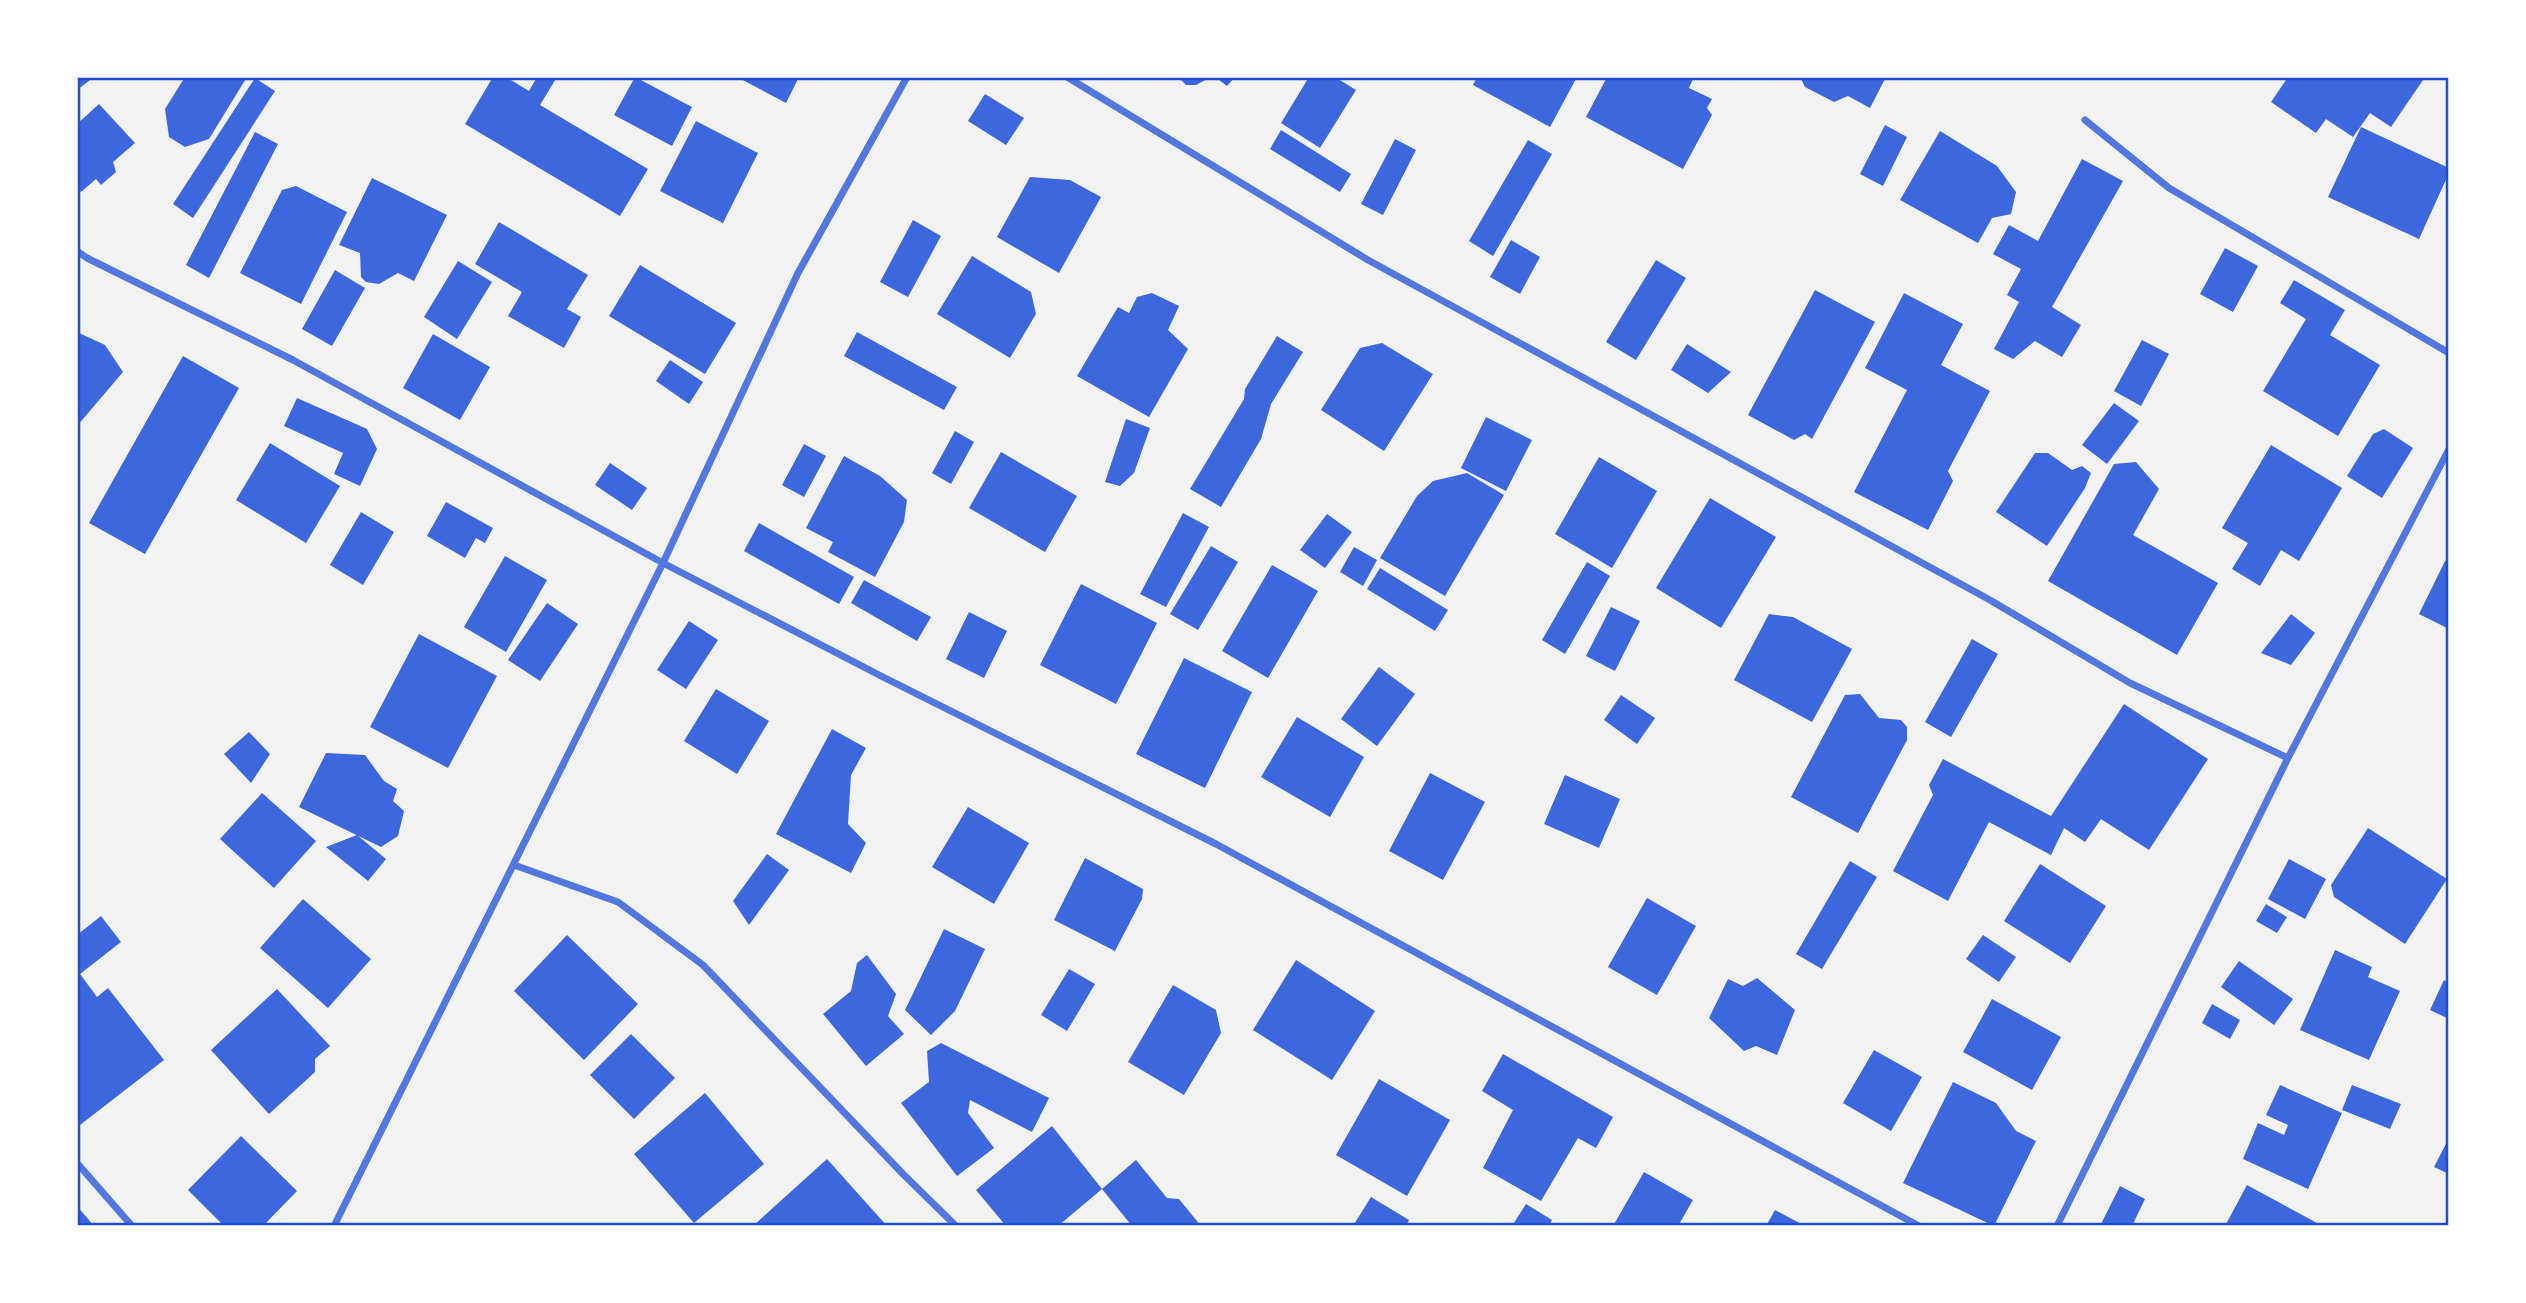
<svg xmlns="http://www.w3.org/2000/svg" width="2526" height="1303" font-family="Commissioner,sans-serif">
	<rect width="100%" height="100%" fill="#f2f2f2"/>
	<path fill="#3d67dc" d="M 77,77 L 94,77 L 77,90 Z
		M 185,77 L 247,77 L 209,139 L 185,147 L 169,137 L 165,109 Z
		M 493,77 L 506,77 L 529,91 L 537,77 L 557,77 L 540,105 L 648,169 L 620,216 L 465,124 Z
		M 635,77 L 692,107 L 672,146 L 614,115 Z
		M 737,77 L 799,77 L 786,103 Z
		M 1178,77 L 1211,77 L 1196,85 L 1186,85 Z
		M 1215,77 L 1235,77 L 1227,86 Z
		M 1309,77 L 1335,77 L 1356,90 L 1320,148 L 1281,123 Z
		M 1477,77 L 1577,77 L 1550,127 L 1473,85 Z
		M 1607,77 L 1659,77 L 1660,79 L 1662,77 L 1694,77 L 1689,88 L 1712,99 L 1707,108 L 1712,115 L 1683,169 L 1586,117 Z
		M 1800,77 L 1886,77 L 1870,108 L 1848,96 L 1834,102 L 1805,87 Z
		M 2288,77 L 2425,77 L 2391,127 L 2370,113 L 2353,137 L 2326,119 L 2316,133 L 2271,102 Z
		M 255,78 L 275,91 L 193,218 L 173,204 Z
		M 985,94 L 1024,118 L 1006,145 L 968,121 Z
		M 99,104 L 135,143 L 113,162 L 116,172 L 101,185 L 96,179 L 81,192 L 77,188 L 77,124 Z
		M 696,121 L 758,153 L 723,223 L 660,191 Z
		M 1885,125 L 1907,137 L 1883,186 L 1860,174 Z
		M 2361,127 L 2449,168 L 2449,173 L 2419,239 L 2328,197 Z
		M 1281,130 L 1351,174 L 1340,192 L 1270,149 Z
		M 1940,131 L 1997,166 L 2016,192 L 2011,214 L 1992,218 L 1978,243 L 1900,200 Z
		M 255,132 L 278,144 L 209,278 L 186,265 Z
		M 1395,139 L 1416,150 L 1383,215 L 1361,204 Z
		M 1528,140 L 1552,154 L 1493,256 L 1469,241 Z
		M 2082,159 L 2123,181 L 2052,307 L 2081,325 L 2062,357 L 2035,341 L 2013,359 L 1994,349 L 2019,302 L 2007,295 L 2021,269 L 1993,254 L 2009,225 L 2038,241 Z
		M 1030,177 L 1070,180 L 1101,197 L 1059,273 L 997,237 Z
		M 372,178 L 447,215 L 414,281 L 398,273 L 379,284 L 366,282 L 361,277 L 360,253 L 339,245 Z
		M 296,186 L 347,212 L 301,304 L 240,273 L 282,190 Z
		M 913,220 L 941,236 L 908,297 L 880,282 Z
		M 499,222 L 588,275 L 567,309 L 581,317 L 564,348 L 508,316 L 522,292 L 475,264 Z
		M 1511,240 L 1540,257 L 1520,294 L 1490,277 Z
		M 2225,248 L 2258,266 L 2233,312 L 2200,294 Z
		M 972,256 L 1031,292 L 1036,314 L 1010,358 L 937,314 Z
		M 1656,260 L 1686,278 L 1636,360 L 1606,342 Z
		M 458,261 L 492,282 L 457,339 L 424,317 Z
		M 640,265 L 736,323 L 705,374 L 609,316 Z
		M 335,270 L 365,288 L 332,346 L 302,329 Z
		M 2294,280 L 2345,310 L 2330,335 L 2380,365 L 2338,436 L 2263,391 L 2306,319 L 2280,303 Z
		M 1815,290 L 1875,322 L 1812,439 L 1805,434 L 1794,440 L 1748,415 Z
		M 1152,293 L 1179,306 L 1168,330 L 1188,349 L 1149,417 L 1077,376 L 1118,307 L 1129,313 L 1137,297 Z
		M 1904,293 L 1963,324 L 1941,365 L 1990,391 L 1948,471 L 1953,481 L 1928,530 L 1854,492 L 1907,390 L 1865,368 Z
		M 77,332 L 105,345 L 123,372 L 77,426 Z
		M 857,332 L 957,387 L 944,410 L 844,356 Z
		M 433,334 L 490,367 L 460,420 L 403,388 Z
		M 1277,336 L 1303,352 L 1271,404 L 1261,439 L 1221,507 L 1190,489 L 1244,399 L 1245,389 Z
		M 2142,340 L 2169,354 L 2141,406 L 2114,391 Z
		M 1382,343 L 1433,374 L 1384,451 L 1321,410 L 1360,348 Z
		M 1687,344 L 1731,372 L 1708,393 L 1671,370 Z
		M 183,356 L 239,388 L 145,554 L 89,523 Z
		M 670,360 L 703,382 L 689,404 L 656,381 Z
		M 297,398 L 367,429 L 377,449 L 360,486 L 334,474 L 343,453 L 284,426 Z
		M 2114,403 L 2139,421 L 2107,464 L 2082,445 Z
		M 1486,417 L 1532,440 L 1506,491 L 1461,468 Z
		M 1126,419 L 1150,428 L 1134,473 L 1120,486 L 1105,482 Z
		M 2384,429 L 2413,448 L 2382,498 L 2347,476 L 2373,434 Z
		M 955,431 L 974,442 L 951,484 L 932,473 Z
		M 270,443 L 340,486 L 306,543 L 236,500 Z
		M 804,444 L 826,456 L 804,497 L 782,485 Z
		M 2271,445 L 2342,488 L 2299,561 L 2281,550 L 2260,586 L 2232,569 L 2248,543 L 2222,528 Z
		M 1001,452 L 1077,496 L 1045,552 L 969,508 Z
		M 2035,453 L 2048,453 L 2072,470 L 2082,466 L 2091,473 L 2085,488 L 2047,546 L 1996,512 Z
		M 844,456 L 880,476 L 907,500 L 904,522 L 875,577 L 828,552 L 833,542 L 806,528 Z
		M 1599,457 L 1657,491 L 1612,568 L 1555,534 Z
		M 2136,462 L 2159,489 L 2133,535 L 2218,583 L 2177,655 L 2048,581 L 2114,464 Z
		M 610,463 L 647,488 L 632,510 L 595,485 Z
		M 1467,473 L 1504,495 L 1445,596 L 1380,558 L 1417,496 L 1433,481 Z
		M 1710,498 L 1776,537 L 1721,628 L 1656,588 Z
		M 446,502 L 493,528 L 485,543 L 476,538 L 465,558 L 427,536 Z
		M 361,512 L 394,532 L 363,585 L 330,565 Z
		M 1183,513 L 1209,527 L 1166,607 L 1140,594 Z
		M 1327,514 L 1352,532 L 1325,568 L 1300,550 Z
		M 759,523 L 854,577 L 839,604 L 744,551 Z
		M 1211,546 L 1238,562 L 1198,630 L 1170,614 Z
		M 1354,547 L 1377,560 L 1363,586 L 1340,572 Z
		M 505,556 L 547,580 L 506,652 L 464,627 Z
		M 2445,561 L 2449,563 L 2449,629 L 2419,614 Z
		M 1587,562 L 1610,576 L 1565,654 L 1542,640 Z
		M 1272,565 L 1318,591 L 1268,678 L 1222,651 Z
		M 1380,568 L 1448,610 L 1435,631 L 1367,589 Z
		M 864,580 L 931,617 L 917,641 L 851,603 Z
		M 1081,584 L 1157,623 L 1116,704 L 1040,665 Z
		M 547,603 L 578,624 L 540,681 L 508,660 Z
		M 1611,607 L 1640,621 L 1615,671 L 1586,656 Z
		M 969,612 L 1007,631 L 984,678 L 946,659 Z
		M 1769,614 L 1793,617 L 1852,649 L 1812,722 L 1734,680 Z
		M 2291,614 L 2315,633 L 2291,665 L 2261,653 Z
		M 689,621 L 718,640 L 686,689 L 657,670 Z
		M 419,634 L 497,676 L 448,768 L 370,727 Z
		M 1972,639 L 1998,654 L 1951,737 L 1925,722 Z
		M 1184,658 L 1252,692 L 1205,788 L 1136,754 Z
		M 1379,667 L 1415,694 L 1377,746 L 1341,719 Z
		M 716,689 L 769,721 L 737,774 L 684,741 Z
		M 1860,694 L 1879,718 L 1901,720 L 1907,727 L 1907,740 L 1858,833 L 1791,797 L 1845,695 Z
		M 1621,695 L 1655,718 L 1637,744 L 1604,720 Z
		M 2124,704 L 2208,759 L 2149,850 L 2101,819 L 2085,842 L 2064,828 L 2051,855 L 1989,822 L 1948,901 L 1893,871 L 1933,795 L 1929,785 L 1943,759 L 2051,816 Z
		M 1297,717 L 1364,757 L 1330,817 L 1261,777 Z
		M 832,729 L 866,748 L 851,775 L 848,824 L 866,843 L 851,873 L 776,834 Z
		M 249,732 L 270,754 L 251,783 L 224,754 Z
		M 326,753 L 365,755 L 384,781 L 397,789 L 393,801 L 404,811 L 398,836 L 381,847 L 299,807 Z
		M 1430,773 L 1485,802 L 1443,880 L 1389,851 Z
		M 1565,775 L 1620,799 L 1599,848 L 1544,824 Z
		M 262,793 L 316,841 L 274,888 L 220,839 Z
		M 968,807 L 1029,843 L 994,904 L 932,867 Z
		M 2368,828 L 2447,879 L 2405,944 L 2334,897 L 2331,885 Z
		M 357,835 L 386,859 L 368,881 L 326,847 Z
		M 767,854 L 789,870 L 749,925 L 733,901 Z
		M 1085,858 L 1143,889 L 1142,899 L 1115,951 L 1054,920 Z
		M 2289,859 L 2326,879 L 2305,919 L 2268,899 Z
		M 1850,861 L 1877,877 L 1822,969 L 1796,954 Z
		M 2040,864 L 2106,906 L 2070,963 L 2004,921 Z
		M 1647,898 L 1696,926 L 1657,995 L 1608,967 Z
		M 303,899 L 371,959 L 328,1008 L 260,948 Z
		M 2266,904 L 2287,917 L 2277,933 L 2256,921 Z
		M 101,916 L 121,942 L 80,974 L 97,997 L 108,988 L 164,1060 L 80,1125 L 77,1121 L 77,935 Z
		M 944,929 L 985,949 L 955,1011 L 931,1035 L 905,1010 Z
		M 567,935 L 638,1004 L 584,1060 L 514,991 Z
		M 1983,935 L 2016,957 L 1999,982 L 1966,959 Z
		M 2335,950 L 2372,967 L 2368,977 L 2400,991 L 2369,1060 L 2300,1030 Z
		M 867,955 L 896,994 L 888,1016 L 904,1034 L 866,1066 L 823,1014 L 851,991 L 857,963 Z
		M 1296,960 L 1375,1011 L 1332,1080 L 1253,1030 Z
		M 2239,961 L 2293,999 L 2274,1025 L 2221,987 Z
		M 1069,969 L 1095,984 L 1067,1031 L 1041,1015 Z
		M 1757,978 L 1795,1010 L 1777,1055 L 1756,1046 L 1744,1051 L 1709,1018 L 1728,979 L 1743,986 Z
		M 2444,980 L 2449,983 L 2449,1019 L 2430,1010 Z
		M 1173,985 L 1216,1010 L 1221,1033 L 1184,1095 L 1128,1062 Z
		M 277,989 L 330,1046 L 315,1059 L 315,1072 L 269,1114 L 211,1050 Z
		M 1992,999 L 2061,1037 L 2032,1090 L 1963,1052 Z
		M 2212,1004 L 2240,1020 L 2230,1039 L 2202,1023 Z
		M 631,1034 L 675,1078 L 634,1119 L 590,1075 Z
		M 941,1043 L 1049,1098 L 1032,1132 L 970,1100 L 968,1113 L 994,1148 L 957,1176 L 901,1103 L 929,1082 L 927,1051 Z
		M 1874,1050 L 1922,1077 L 1891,1131 L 1843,1103 Z
		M 1503,1054 L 1613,1117 L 1596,1148 L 1578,1138 L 1541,1201 L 1483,1168 L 1513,1110 L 1482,1091 Z
		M 1379,1079 L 1450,1120 L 1407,1196 L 1336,1155 Z
		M 1953,1082 L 1996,1103 L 2016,1131 L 2036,1141 L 1994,1226 L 1903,1183 Z
		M 2280,1085 L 2342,1113 L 2308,1189 L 2243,1159 L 2258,1123 L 2284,1135 L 2288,1125 L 2266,1115 Z
		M 2352,1085 L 2401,1104 L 2390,1129 L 2342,1110 Z
		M 705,1093 L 764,1164 L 694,1223 L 634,1154 Z
		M 1052,1126 L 1102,1189 L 1058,1226 L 1006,1226 L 976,1190 Z
		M 241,1136 L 297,1191 L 263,1226 L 224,1226 L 188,1190 Z
		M 2449,1138 L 2449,1174 L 2434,1167 Z
		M 827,1159 L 887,1226 L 753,1226 Z
		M 1136,1160 L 1167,1198 L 1179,1199 L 1201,1226 L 1132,1226 L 1102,1189 Z
		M 1644,1172 L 1693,1200 L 1678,1226 L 1613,1226 Z
		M 2247,1185 L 2317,1223 L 2316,1226 L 2225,1226 Z
		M 2120,1186 L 2145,1199 L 2132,1226 L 2100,1226 Z
		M 1371,1197 L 1409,1220 L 1406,1226 L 1353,1226 Z
		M 1526,1204 L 1552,1220 L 1549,1226 L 1512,1226 Z
		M 77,1206 L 94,1226 L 77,1226 Z
		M 1775,1210 L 1805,1226 L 1766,1226 Z"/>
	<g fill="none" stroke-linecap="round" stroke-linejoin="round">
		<path stroke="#5277de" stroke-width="7" d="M 1067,77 L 1368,260 L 1990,600 L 2130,683 L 2288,758
			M 2085,120 L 2169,188 L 2449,353
			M 77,251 L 87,258 L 293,360 L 663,563 L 883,677 L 1216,844 L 1919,1226
			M 514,865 L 618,902 L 703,965 L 903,1174 L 956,1226
			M 77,1163 L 132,1226
			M 334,1226 L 663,563 L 798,273 L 907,77
			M 2057,1226 L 2288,758 L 2449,449"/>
	</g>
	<rect width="2526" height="1303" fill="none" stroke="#ffffff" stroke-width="158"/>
	<rect x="79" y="79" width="2368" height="1145" fill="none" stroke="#1d4ed8" stroke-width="2.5"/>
</svg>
